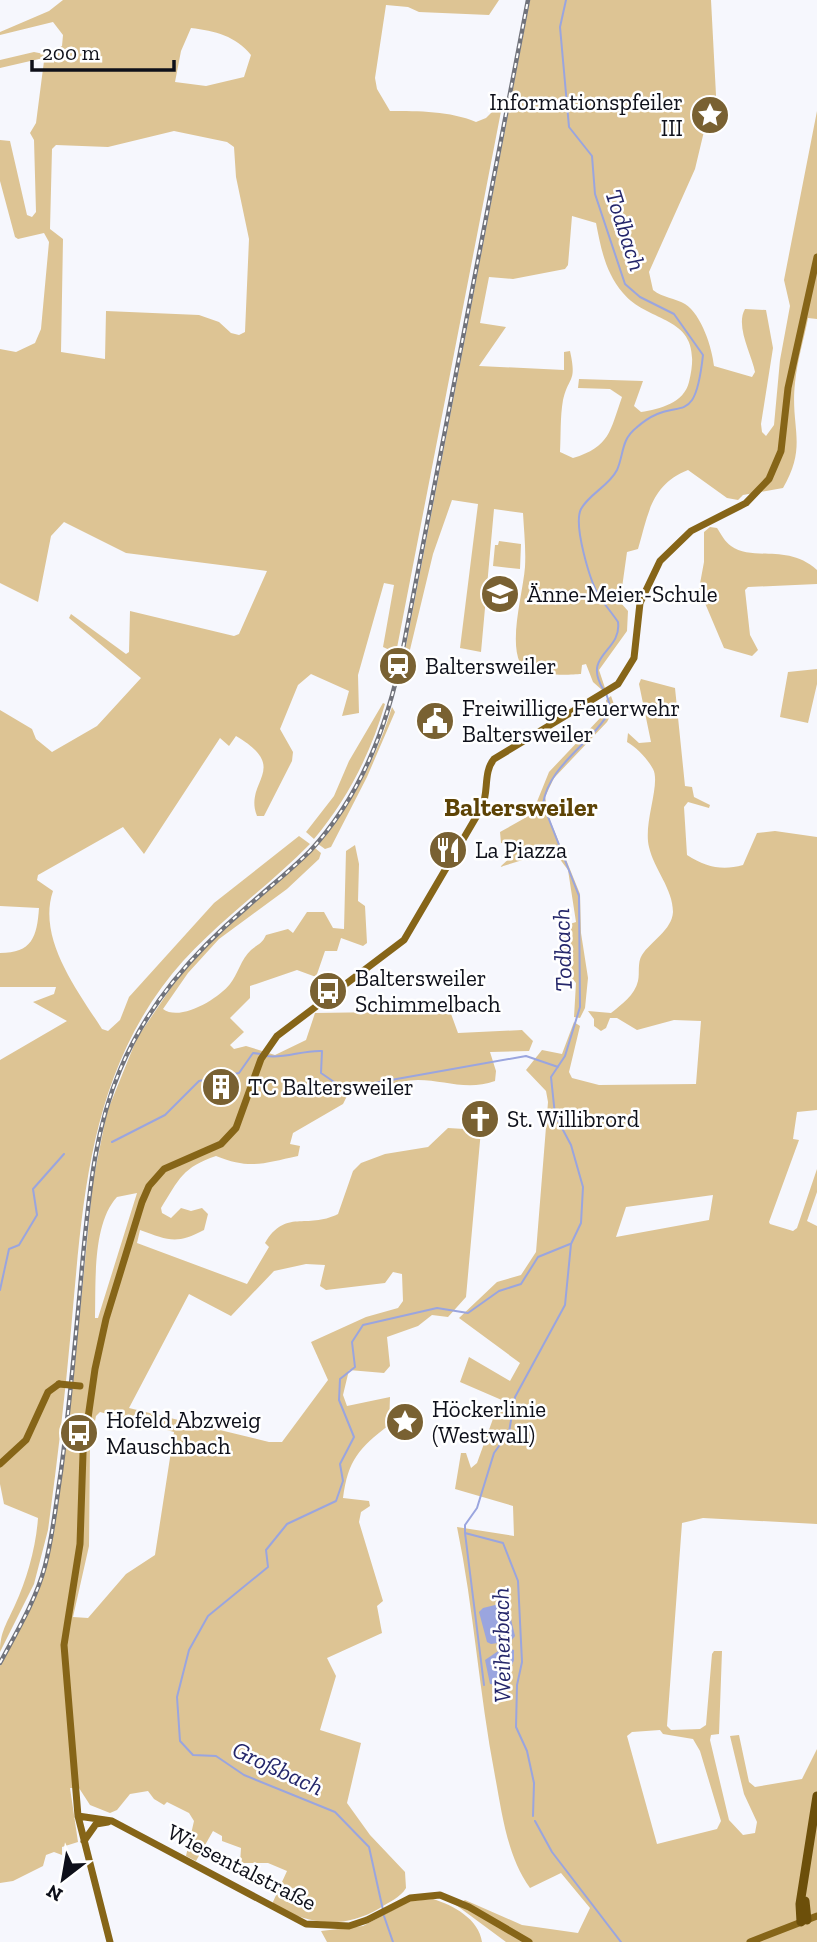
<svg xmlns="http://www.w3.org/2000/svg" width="817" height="1942" font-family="'Zilla Slab',serif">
	<rect width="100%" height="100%" fill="#f6f7fd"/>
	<path fill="#ddc494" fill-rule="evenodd" d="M 63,0 L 499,0 L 489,15 L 419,12 L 408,7 L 386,5 L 375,78 L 377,89 L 390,111 C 419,111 450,111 476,122 L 486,118 L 503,101 L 396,653 L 383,647 L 394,585 L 384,583 L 358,675 L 359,713 L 342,716 L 349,691 L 311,674 L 298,685 L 280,729 L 293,752 L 292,761 L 264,816 L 257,816 C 243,781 292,769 236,736 L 229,746 L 220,738 L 144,854 L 123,827 L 38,875 L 37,880 L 53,891 C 37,938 77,990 102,1029 L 108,1031 L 120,1020 L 129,997 L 214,903 L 299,836 L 310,844 C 262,893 203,931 162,987 C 88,1088 82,1209 71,1330 C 65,1397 57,1463 48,1530 L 34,1584 L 0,1652 C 0,1632 7,1623 15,1605 C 27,1579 36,1547 38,1518 L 4,1504 L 0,1484 L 0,1060 L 67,1021 L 33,1002 L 54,994 L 56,987 L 0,987 L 0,953 C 32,953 37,937 39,908 L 0,906 L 0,710 L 32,729 L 36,739 L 52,752 L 97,726 L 141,678 L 69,618 L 71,614 L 126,654 L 129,652 L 130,611 L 234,636 L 239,634 L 267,571 L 126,553 L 64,522 L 51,536 L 38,602 L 0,583 L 0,349 L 16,352 L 35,343 L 41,329 L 49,242 L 44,233 L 18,239 L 15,237 L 0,181 L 0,140 L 10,141 L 27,215 L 32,217 L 36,212 L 34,140 L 30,133 L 36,123 L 44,61 L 39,59 L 0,68 L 0,60 L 34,52 L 49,55 L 62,46 L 63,35 L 53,22 L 0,35 L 0,32 L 49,11 ZM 191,28 C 215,31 236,36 251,55 L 244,77 L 206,86 L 175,82 L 181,51 ZM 174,131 L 227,142 L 234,147 L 236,177 L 249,239 L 245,332 L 239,335 L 231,333 L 219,322 L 199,315 L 106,311 L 105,359 L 61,352 L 63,239 L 50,229 L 52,149 L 56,145 L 108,147 Z
		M 530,0 L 711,0 L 717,114 L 714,120 L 706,123 L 695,169 L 649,272 L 653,290 C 663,298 675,298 685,304 C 702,315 712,348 714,366 L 752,377 L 755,372 C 752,355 735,326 745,309 L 766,310 L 773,348 L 761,424 L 762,432 L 766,436 L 774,425 L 780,360 L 790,306 L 784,280 L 817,111 L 817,319 L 808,318 C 804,339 797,361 795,383 C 790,428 808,445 783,488 L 743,495 L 738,500 L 727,498 L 688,470 C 650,485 648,516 638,549 L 627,552 L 620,602 L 628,611 L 627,631 L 599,670 L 605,688 L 602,690 L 593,682 L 586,664 L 582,665 L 581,674 C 569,675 525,677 520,663 C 509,639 523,593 525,567 C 526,549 524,531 523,513 L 494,509 L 481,652 L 460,648 L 478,504 L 452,500 L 433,554 L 408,658 L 404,656 ZM 572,216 L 596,223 C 601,248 605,272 623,293 C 650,326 706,313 689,382 C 684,403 660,409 641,412 L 634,406 L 643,381 L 579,379 L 578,388 L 610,389 L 622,397 C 610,431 610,447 573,458 L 560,452 C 561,435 560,417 563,400 C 569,375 577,383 570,351 L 564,352 L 564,370 L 479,366 L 506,327 L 480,323 L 489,277 L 513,279 L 565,269 L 568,265 Z
		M 710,527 L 717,528 C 721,534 725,542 731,546 C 753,562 787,543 817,570 L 817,584 L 748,587 L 745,590 L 750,635 L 758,650 L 752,656 L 724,648 L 699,589 L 704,562 L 704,532 Z
		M 499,541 L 521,544 L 520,569 L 493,566 L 495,545 L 498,545 Z
		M 817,669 L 817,684 L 808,723 L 780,717 L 788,672 Z
		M 641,679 L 675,688 L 685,786 L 692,787 L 694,797 L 710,805 L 709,808 L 688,802 L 684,807 L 687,855 C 706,867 722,871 743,865 L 757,833 L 775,831 L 817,837 L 817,1110 L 797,1112 L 793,1139 L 799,1140 L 769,1222 L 770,1224 L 793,1231 L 797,1228 L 817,1169 L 817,1192 L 807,1221 L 817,1226 L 817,1524 L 703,1518 L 682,1523 L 667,1726 L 671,1730 L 700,1729 L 706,1725 L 712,1654 L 714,1651 L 722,1651 L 719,1734 L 711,1735 L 710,1740 L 729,1820 L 743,1835 L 755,1833 L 757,1822 L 744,1794 L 730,1736 L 739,1735 L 749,1782 L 755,1787 L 802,1779 L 817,1749 L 817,1942 L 506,1942 L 456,1905 L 465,1900 L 522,1925 L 578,1933 L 590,1908 L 561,1873 L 530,1888 C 507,1856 502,1813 495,1776 C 479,1693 474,1609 457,1527 L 514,1536 L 513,1506 L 455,1489 L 461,1453 L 466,1453 L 471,1468 L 477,1463 L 494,1416 L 504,1401 L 460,1382 L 469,1357 L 510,1381 L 520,1363 L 459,1318 L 497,1282 L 521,1275 L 536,1252 L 548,1102 L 546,1091 L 526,1070 L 542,1050 L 562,1054 L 574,1022 L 580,1026 L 569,1072 L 572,1078 L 599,1085 L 696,1084 L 701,1021 L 674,1020 L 637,1030 L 617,1018 L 610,1018 L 606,1028 L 601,1031 L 594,1026 L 594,1019 L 588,1011 L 611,1013 C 621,1005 635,995 638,981 C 640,973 637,963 642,955 C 651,941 672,930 673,912 C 673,889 654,869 649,847 C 643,823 661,784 653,769 C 647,758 637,748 627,742 L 628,733 L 639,743 L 651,742 L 639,684 ZM 713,1195 L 709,1220 L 616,1237 L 626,1207 ZM 660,1730 L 663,1734 L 693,1739 L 700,1751 L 721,1821 L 717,1829 L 657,1844 L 627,1736 L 632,1732 Z
		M 611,696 L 615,707 L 607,722 L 554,778 L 545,797 L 550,820 L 580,894 L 581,933 L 588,978 L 585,1008 L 580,1018 L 574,1017 L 576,983 L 564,969 L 558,928 L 576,922 L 568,870 L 556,854 L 529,858 L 500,867 L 514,854 L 513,844 L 501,843 L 500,832 L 532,814 L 549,772 L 602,716 L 607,709 L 606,700 Z
		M 383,703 L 385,704 C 371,753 347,800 314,839 L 306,832 L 334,796 L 349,761 Z
		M 392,707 L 395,712 L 367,777 L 331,847 L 325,849 L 318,844 C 352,804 377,757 392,707 Z
		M 355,845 L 359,864 L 358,901 L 365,906 L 367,943 L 363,946 L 341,938 L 337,951 L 325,951 L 316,977 L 297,970 L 250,986 L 250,998 L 230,1018 L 244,1032 L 230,1045 L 234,1049 L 246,1046 L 275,1055 L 306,1040 L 315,1013 L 450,1011 L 458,1033 L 522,1030 L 533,1041 L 529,1051 L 490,1052 L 496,1071 L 495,1081 C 467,1091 444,1080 418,1080 C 396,1080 370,1090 348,1094 L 343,1104 L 293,1133 L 290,1144 L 300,1146 L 298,1156 C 264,1163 251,1170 216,1156 C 183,1167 179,1179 161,1208 L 162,1213 L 171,1218 L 181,1208 L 191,1211 L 202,1208 L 208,1214 L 204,1230 C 176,1245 168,1240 140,1230 L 137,1243 L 247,1284 L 269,1247 L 265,1243 C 286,1208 306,1230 338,1214 L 353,1171 L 361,1163 L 385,1154 L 428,1147 L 448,1128 L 481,1130 L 466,1297 L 448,1317 L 432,1315 L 418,1326 L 387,1337 L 390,1366 L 384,1373 L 349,1370 L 343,1395 L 347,1406 L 390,1397 L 389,1425 C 359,1448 348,1460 343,1498 L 369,1501 L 370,1506 L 361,1512 L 359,1522 L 383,1601 L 377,1606 L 382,1633 L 327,1658 L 336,1676 L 320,1730 L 361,1743 L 347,1803 L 370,1835 L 405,1872 L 406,1888 C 401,1897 389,1902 380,1908 C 343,1930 309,1925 272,1904 L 287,1871 L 268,1863 L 240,1863 L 241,1848 L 222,1841 L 222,1836 L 213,1831 L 196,1861 L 186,1856 L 194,1821 L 189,1813 L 167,1802 L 164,1805 L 154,1799 L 148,1791 L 130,1794 L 117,1810 L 110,1813 L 90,1805 L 79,1788 L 70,1788 L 78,1842 L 62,1847 L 62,1855 L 54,1852 L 46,1855 L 43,1866 L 13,1881 L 0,1883 L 0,1666 L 40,1587 L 54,1531 L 72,1392 L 93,1181 L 107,1112 L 137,1038 L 179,976 L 212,941 L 315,848 L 321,853 L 319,859 L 287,889 L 219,939 L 188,973 L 163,1009 C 180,1022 218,999 230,984 C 238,974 241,959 251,950 C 258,944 262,944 266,935 L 288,929 L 293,933 L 307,912 L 324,912 L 333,928 L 344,929 L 346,851 ZM 137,1193 L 98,1318 L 95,1318 C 96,1284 92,1224 117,1197 ZM 306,1264 L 325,1265 L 320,1286 L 326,1290 L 385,1283 L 393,1272 L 402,1274 L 403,1301 L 398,1308 L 366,1317 L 311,1342 L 328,1380 L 282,1442 L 269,1442 L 129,1408 L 189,1294 L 231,1316 L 274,1271 ZM 100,1412 L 174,1432 L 155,1555 L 126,1574 L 88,1618 L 73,1617 L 89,1546 L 90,1447 L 96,1416 Z
		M 433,1899 C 453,1905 479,1919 482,1942 L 327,1942 L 321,1931 L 363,1926 L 410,1901 Z"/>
	<path fill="#9aa5df" d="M 507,1602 L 515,1636 L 511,1641 L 491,1644 L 487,1642 L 479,1612 L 483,1608 Z
		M 504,1647 L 514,1650 L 514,1660 L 506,1681 L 499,1685 L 490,1684 L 485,1660 Z"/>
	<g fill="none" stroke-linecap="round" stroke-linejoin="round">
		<path stroke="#9aa5df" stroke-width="2" d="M 566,0 L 560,27 L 569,127 L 592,156 L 595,194 L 625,284 L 640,297 L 674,314 L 703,355 C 694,436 678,390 636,428 C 621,440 624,454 617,470 C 609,486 589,494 581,509 C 573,525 590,581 599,596 C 605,605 612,613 618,622 C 622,652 582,654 603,689
			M 266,1056 C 285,1059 302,1050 322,1051 L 321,1073 L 337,1084 L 363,1085 L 526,1056 L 558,1067
			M 112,1142 L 165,1115 L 199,1081 L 239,1073 L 253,1053 L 261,1054
			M 0,1290 L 9,1249 L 19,1245 L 37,1215 L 33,1189 L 64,1154
			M 465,1533 L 484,1685
			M 533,1816 L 534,1783 L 527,1751 L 516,1727 L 517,1685 L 522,1662 L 518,1581 L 503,1543 L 465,1533 L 465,1525 L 477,1508 L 494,1453 L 509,1432 L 515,1397 L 565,1305 L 571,1244 L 581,1223 L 583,1187 L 571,1145 L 555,1115 L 551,1077 L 565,1056 L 580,1007 L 579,896 L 543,804 C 549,764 592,744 611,709 L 606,693
			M 535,1821 L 552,1852 L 621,1942
			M 383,1910 L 369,1847 L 335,1812 L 244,1775 L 216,1756 L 193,1755 L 180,1741 L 177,1697 L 189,1650 L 208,1616 L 268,1567 L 266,1550 L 287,1524 L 336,1501 L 343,1481 L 340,1464 L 354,1437 L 339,1400 L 340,1379 L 355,1367 L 352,1342 L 363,1325 L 437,1308 L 468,1313 L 499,1291 L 521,1284 L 538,1257 L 570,1244
			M 384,1916 L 393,1942"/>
		<path stroke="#866518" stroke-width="7" d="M 0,1464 L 26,1440 L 48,1392 L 59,1384
			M 78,1816 L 112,1821 L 306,1924 L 349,1926 L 367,1920 L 410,1898 L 440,1895 L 469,1907 L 529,1942
			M 84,1841 L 96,1824 L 108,1822
			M 110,1942 L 78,1816 L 64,1645 L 80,1544 L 83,1453 L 95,1369 L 106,1319 L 142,1202 L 149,1186 L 164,1169 L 221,1144 L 236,1128 L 261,1059 L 277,1036 L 404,940 L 482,807 C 489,792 483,772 494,759 L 618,684 L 634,658 L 640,603 L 660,561 L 691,531 L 746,503 L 769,479 L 781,451 L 788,388 L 817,257
			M 750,1942 L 817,1916"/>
		<path stroke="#6c4f0a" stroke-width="9" d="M 805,1901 L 807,1920
			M 801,1922 L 800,1904 L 817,1796"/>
		<defs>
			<path id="rail" d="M 0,1663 C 17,1631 36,1600 45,1566 C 53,1535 56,1503 61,1471 C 71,1396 77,1321 84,1246 C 90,1186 96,1127 120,1070 C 147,1005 193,953 247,907 C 268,888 290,871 310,851 C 361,796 387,727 402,654 L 528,0"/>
		</defs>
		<use href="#rail" stroke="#71737b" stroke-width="4.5"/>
		<use href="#rail" stroke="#fff" stroke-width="2" stroke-dasharray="5" stroke-linecap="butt"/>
		<path stroke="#866518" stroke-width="7" d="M 59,1384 L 80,1386"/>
	</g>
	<defs>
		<symbol id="sight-disc" viewBox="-11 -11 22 22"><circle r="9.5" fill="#796132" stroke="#fff"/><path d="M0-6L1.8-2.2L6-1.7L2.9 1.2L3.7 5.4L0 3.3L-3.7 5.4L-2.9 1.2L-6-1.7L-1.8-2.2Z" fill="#fff"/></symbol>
		<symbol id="school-disc" viewBox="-11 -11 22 22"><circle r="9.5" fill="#796132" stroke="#fff"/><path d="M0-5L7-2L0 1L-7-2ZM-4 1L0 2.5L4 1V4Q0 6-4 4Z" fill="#fff"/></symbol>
		<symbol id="station-disc" viewBox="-11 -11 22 22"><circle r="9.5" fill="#796132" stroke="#fff"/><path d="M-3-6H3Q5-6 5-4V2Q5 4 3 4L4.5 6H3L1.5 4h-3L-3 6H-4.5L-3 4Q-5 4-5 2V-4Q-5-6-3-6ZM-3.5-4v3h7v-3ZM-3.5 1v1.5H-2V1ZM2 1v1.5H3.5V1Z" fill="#fff"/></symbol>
		<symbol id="civic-disc" viewBox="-11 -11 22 22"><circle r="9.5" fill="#796132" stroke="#fff"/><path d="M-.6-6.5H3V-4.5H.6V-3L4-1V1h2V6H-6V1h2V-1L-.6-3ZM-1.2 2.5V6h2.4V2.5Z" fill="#fff"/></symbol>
		<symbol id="restaurant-disc" viewBox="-11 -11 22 22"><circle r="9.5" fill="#796132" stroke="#fff"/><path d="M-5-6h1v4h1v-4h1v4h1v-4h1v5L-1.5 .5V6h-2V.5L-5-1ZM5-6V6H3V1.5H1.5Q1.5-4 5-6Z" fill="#fff"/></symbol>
		<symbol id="bus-disc" viewBox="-11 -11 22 22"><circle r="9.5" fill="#796132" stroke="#fff"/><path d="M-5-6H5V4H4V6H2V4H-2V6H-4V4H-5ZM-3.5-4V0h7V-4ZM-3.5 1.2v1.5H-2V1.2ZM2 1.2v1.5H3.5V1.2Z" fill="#fff"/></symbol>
		<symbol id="building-disc" viewBox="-11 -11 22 22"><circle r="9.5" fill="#796132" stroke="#fff"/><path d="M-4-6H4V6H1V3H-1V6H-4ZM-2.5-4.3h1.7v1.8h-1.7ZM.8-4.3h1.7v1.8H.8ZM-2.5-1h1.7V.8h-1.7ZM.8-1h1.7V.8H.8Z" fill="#fff"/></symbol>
		<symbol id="church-disc" viewBox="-11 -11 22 22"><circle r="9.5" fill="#796132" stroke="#fff"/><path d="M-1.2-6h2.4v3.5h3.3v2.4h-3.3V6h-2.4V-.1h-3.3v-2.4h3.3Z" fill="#fff"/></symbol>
	</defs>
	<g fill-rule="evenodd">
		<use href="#sight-disc" x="688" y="93" width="44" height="44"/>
		<use href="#school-disc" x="478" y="572" width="44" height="44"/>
		<use href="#station-disc" x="376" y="644" width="44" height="44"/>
		<use href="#civic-disc" x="413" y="699" width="44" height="44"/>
		<use href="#restaurant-disc" x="426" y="828" width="44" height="44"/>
		<use href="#bus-disc" x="306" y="969" width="44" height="44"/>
		<use href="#building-disc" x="199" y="1065" width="44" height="44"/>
		<use href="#church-disc" x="458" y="1097" width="44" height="44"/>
		<use href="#sight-disc" x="383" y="1400" width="44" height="44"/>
		<use href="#bus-disc" x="57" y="1411" width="44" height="44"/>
	</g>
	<g text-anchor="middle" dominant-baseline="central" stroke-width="5" stroke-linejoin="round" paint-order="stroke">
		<g font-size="23" fill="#0e101a" stroke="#fff" text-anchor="start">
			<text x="683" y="102" text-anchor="end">Informationspfeiler<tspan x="683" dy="26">III</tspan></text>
			<text x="527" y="594">Änne-Meier-Schule</text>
			<text x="425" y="666">Baltersweiler</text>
			<text x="462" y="708">Freiwillige Feuerwehr<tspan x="462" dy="26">Baltersweiler</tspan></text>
			<text x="475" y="850">La Piazza</text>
			<text x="355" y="978">Baltersweiler<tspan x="355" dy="26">Schimmelbach</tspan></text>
			<text x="248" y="1087">TC Baltersweiler</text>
			<text x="507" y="1119">St. Willibrord</text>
			<text x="432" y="1409">Höckerlinie<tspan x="432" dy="26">(Westwall)</tspan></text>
			<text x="106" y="1420">Hofeld Abzweig<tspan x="106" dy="26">Mauschbach</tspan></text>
		</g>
		<g font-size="23" fill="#0e101a" stroke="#fff">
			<text transform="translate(242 1867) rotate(27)">Wiesentalstraße</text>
		</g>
		<g font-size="24" font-style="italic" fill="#24266a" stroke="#fff">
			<text transform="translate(626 230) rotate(72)">Todbach</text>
			<text transform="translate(562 950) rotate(-92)">Todbach</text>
			<text transform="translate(501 1645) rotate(-91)">Weiherbach</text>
			<text transform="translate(278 1768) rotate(25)">Großbach</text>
		</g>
		<g font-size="26" font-weight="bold" fill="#5d4305" stroke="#fff">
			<text x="521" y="807">Baltersweiler</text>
		</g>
	</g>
	<g transform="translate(63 1879) rotate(211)" stroke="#ffffff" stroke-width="5" paint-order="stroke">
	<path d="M0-5L12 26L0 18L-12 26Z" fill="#0e101a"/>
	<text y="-10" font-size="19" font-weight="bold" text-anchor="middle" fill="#0e101a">N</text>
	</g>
	<path d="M32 60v10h142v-10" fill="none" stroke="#0e101a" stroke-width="3.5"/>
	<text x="42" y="60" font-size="21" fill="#0e101a" stroke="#ffffff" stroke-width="5" paint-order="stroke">200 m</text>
</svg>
